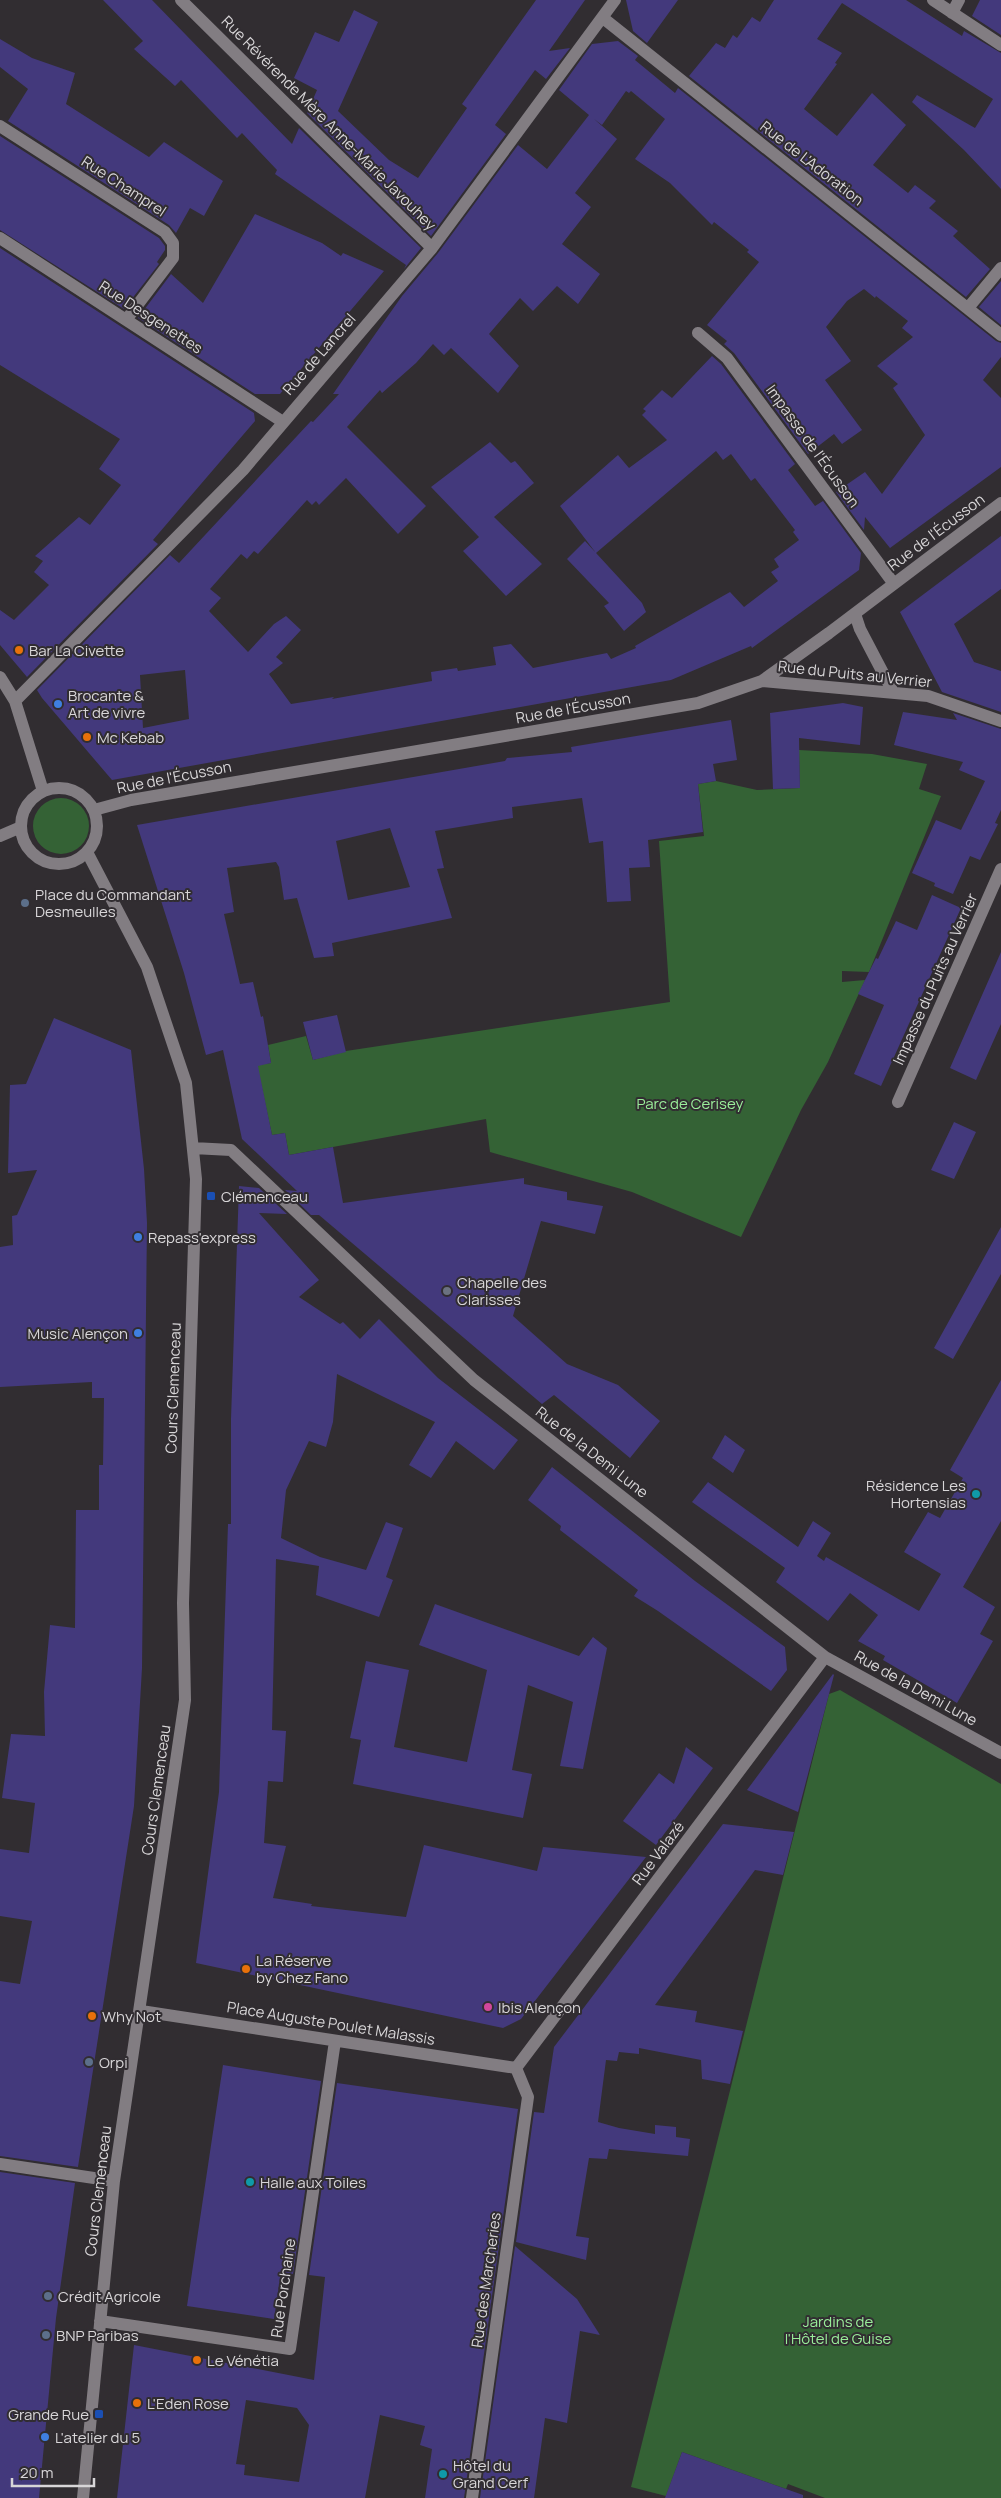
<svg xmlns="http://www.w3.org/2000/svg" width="1001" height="2498" font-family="Manrope,sans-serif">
	<rect width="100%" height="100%" fill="#312d31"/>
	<path fill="#346235" d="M 799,750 L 872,754 L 927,764 L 919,789 L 941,796 L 869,972 L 842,971 L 842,982 L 865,980 L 828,1062 L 801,1110 L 741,1237 L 632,1192 L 490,1152 L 486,1119 L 289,1155 L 285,1133 L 272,1135 L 257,1065 L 271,1063 L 268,1045 L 306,1036 L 313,1060 L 346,1051 L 670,1002 L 659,841 L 704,836 L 698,784 L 716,781 L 757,790 L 800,788 Z
		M33 826a28 28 0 1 1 56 0a28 28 0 1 1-56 0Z
		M 840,1690 L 1001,1784 L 1001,2498 L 825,2498 L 788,2484 L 786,2489 L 682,2452 L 666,2496 L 631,2487 L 829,1694 Z"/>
	<path fill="#43397c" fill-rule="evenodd" d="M 103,0 L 152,0 L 292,144 L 299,128 L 421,248 L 404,269 L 406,265 L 275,174 L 277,170 L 242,133 L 237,138 L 181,80 L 175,86 L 134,49 L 143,41 Z
		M 536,0 L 585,0 L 549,51 L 570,48 L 546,79 L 535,70 L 495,125 L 506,134 L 431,236 L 307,113 L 317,90 L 294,78 L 315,32 L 339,42 L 354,10 L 378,22 L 338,111 L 389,160 L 418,178 L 467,108 L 462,104 Z
		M 626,0 L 678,0 L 647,43 L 633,31 Z
		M 774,0 L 906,0 L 962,36 L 964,31 L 1001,53 L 1001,189 L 964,150 L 912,102 L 917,95 L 975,128 L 993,99 L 842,3 L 817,39 L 842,53 L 835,63 L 837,64 L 804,109 L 837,136 L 872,93 L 906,125 L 873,165 L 908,193 L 915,185 L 936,201 L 929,208 L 958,231 L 953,236 L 990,269 L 966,297 L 689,76 L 716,43 L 725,48 L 733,35 L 737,38 L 752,17 L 760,22 Z
		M 980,0 L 1001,0 L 1001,35 L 972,16 Z
		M 0,39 L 32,58 L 75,73 L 66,104 L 149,157 L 164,142 L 223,181 L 204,216 L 190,208 L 176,233 L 169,225 L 8,121 L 28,89 L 0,67 Z
		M 618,41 L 638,56 L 635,60 L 675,93 L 678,88 L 996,341 L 1001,343 L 1001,357 L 983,380 L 1001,398 L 1001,467 L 890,548 L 865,517 L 864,530 L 836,492 L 865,472 L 882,494 L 925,435 L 893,388 L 898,384 L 877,366 L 913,337 L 902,328 L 908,321 L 876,296 L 875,298 L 864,289 L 847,301 L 826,327 L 851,361 L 825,380 L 862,430 L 842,444 L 834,434 L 808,454 L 734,353 L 724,344 L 727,341 L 707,325 L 759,262 L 747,252 L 749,250 L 714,222 L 712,225 L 670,183 L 635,159 L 665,119 L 631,91 L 629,93 L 626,91 L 602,125 L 594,119 L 617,139 L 575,193 L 591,207 L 562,244 L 600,274 L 578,304 L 557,286 L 533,311 L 520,298 L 489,334 L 519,366 L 498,393 L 451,348 L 444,355 L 433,344 L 416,363 L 382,393 L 380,390 L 347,427 L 426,506 L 398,534 L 346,478 L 319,505 L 316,501 L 312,505 L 307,500 L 258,554 L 254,551 L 247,559 L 241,554 L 210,589 L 221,598 L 209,611 L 248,652 L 274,624 L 286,616 L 301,630 L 276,657 L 283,663 L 269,674 L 291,704 L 334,697 L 332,699 L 432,681 L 431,672 L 457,668 L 458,671 L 496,665 L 493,647 L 511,644 L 533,668 L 607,653 L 611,659 L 636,648 L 635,646 L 730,592 L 744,607 L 778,581 L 771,572 L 779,567 L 774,559 L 799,540 L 793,532 L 795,530 L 755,478 L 751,481 L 731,454 L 723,460 L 716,451 L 596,553 L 560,506 L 618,455 L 629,468 L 667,440 L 642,415 L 646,411 L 643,409 L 662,390 L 672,398 L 712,356 L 721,364 L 795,464 L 788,470 L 815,506 L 823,501 L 861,553 L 859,570 L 752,648 L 751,646 L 671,680 L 112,780 L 42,698 L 37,690 L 170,555 L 179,563 L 311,421 L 313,422 L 339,394 L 333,394 L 402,296 L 438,253 L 518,145 L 547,169 L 589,115 L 559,90 L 592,44 ZM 185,670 L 189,719 L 143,728 L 140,675 Z
		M 0,136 L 159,238 L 165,246 L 165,250 L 157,262 L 159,264 L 124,309 L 0,230 Z
		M 255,214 L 322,243 L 341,256 L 343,253 L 384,271 L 280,394 L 255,394 L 138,318 L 171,274 L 203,303 Z
		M 0,248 L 254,413 L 255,421 L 153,540 L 158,544 L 27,677 L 0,645 L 0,610 L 14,620 L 49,585 L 34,572 L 43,561 L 35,556 L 79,517 L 90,525 L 121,485 L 99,469 L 120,439 L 0,365 Z
		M 1001,281 L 1001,325 L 979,307 Z
		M 490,442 L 511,463 L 515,461 L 534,483 L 494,517 L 542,564 L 506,596 L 463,551 L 479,537 L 431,487 Z
		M 1001,536 L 1001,589 L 954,624 L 974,662 L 1001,671 L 1001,712 L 942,692 L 900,612 Z
		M 585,541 L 642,603 L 646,612 L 624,631 L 604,606 L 609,603 L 567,559 Z
		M 843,703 L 863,707 L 860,745 L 799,738 L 800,788 L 773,789 L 770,713 Z
		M 903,712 L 957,720 L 953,713 L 1001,729 L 1001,810 L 995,823 L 998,824 L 980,860 L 970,856 L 953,894 L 934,886 L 935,883 L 912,873 L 936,820 L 961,830 L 985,781 L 959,770 L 963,762 L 894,745 Z
		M 731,720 L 737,760 L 713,764 L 716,781 L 698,784 L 703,832 L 648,840 L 650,867 L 629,868 L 631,901 L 607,902 L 603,841 L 589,843 L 582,798 L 512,807 L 513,818 L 435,831 L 444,868 L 437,869 L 452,918 L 332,943 L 334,956 L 314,958 L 297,898 L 284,900 L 279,867 L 276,862 L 227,868 L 234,912 L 224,914 L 240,984 L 253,982 L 261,1017 L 263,1016 L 271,1063 L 258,1066 L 272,1135 L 285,1133 L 289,1155 L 333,1147 L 343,1203 L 524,1178 L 524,1184 L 567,1192 L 567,1200 L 603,1206 L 595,1234 L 541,1221 L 513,1316 L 567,1364 L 618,1385 L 660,1421 L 630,1458 L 554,1395 L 542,1404 L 319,1215 L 311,1215 L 285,1190 L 297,1191 L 242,1139 L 223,1050 L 206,1055 L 184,973 L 137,825 L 505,761 L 507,758 L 572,752 L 571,747 ZM 390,828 L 410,887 L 348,900 L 336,841 Z
		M 932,895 L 961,908 L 881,1086 L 854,1074 L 884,1005 L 858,994 L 876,958 L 878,959 L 896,921 L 917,930 Z
		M 1001,952 L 1001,1024 L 976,1080 L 950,1068 Z
		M 337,1015 L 346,1052 L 313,1060 L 303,1022 Z
		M 54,1018 L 131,1050 L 144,1169 L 147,1223 L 142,1668 L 134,1806 L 78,2167 L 0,2156 L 0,1981 L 20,1984 L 32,1921 L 0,1916 L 0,1849 L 29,1853 L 35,1803 L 2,1798 L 11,1734 L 45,1736 L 44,1692 L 50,1625 L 75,1628 L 76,1510 L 99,1510 L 99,1465 L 103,1465 L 104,1398 L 92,1398 L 92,1382 L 0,1387 L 0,1247 L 13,1245 L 12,1216 L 17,1215 L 37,1170 L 8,1173 L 10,1085 L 26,1084 Z
		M 954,1122 L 976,1132 L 954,1179 L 931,1170 Z
		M 239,1186 L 259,1188 L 287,1214 L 259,1213 L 319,1280 L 299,1297 L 340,1324 L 343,1322 L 360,1339 L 379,1319 L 438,1378 L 518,1440 L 494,1470 L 456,1441 L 431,1478 L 409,1465 L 435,1422 L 337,1374 L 333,1422 L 326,1447 L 309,1441 L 286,1490 L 281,1538 L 320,1557 L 366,1570 L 386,1522 L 403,1528 L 386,1577 L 393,1580 L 379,1617 L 316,1595 L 319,1566 L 276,1559 L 272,1730 L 286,1731 L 283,1782 L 268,1781 L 264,1843 L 286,1846 L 273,1898 L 312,1904 L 311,1906 L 406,1917 L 424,1845 L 537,1871 L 543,1847 L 646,1857 L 521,2019 L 503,2028 L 196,1963 L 219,1792 L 228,1524 L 231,1524 L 231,1419 Z
		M 1001,1227 L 1001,1274 L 953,1359 L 934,1348 Z
		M 1001,1380 L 1001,1521 L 963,1587 L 995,1607 L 980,1634 L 993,1641 L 957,1703 L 883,1660 L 885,1656 L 858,1641 L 878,1615 L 850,1593 L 828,1621 L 776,1582 L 785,1568 L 692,1502 L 708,1482 L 798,1547 L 813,1521 L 831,1533 L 817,1556 L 824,1561 L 826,1557 L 919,1611 L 941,1574 L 904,1552 L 928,1512 L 940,1518 L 963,1478 L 950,1470 Z
		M 725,1435 L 745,1450 L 733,1473 L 712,1458 Z
		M 552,1467 L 695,1581 L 785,1647 L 787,1670 L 771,1691 L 658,1611 L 634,1596 L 638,1590 L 560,1530 L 561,1526 L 528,1500 Z
		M 435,1604 L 579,1656 L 593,1637 L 607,1648 L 583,1769 L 560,1766 L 573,1702 L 528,1685 L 512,1770 L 532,1774 L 523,1818 L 353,1784 L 361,1740 L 350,1738 L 366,1661 L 409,1670 L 394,1747 L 467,1762 L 487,1670 L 419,1645 Z
		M 834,1675 L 798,1812 L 747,1790 L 833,1674 Z
		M 686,1747 L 713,1768 L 656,1845 L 623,1821 L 659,1773 L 674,1784 Z
		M 723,1824 L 794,1832 L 783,1875 L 755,1870 L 655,2005 L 697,2011 L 695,2022 L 743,2031 L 730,2084 L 702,2079 L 701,2060 L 639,2048 L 639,2054 L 619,2052 L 617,2061 L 606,2060 L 598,2122 L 619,2128 L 655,2134 L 655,2125 L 676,2127 L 676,2137 L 690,2139 L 688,2156 L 609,2149 L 607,2159 L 589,2158 L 576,2236 L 589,2238 L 586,2260 L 516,2242 L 534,2112 L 544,2113 L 554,2047 Z
		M 223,2065 L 321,2081 L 293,2274 L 281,2272 L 274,2319 L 187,2306 Z
		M 337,2083 L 518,2109 L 464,2498 L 425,2498 L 432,2449 L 420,2445 L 425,2426 L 380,2415 L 365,2498 L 117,2498 L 134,2345 L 314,2380 L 325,2277 L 309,2275 ZM 246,2400 L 297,2408 L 309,2425 L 299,2482 L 244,2475 L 245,2465 L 236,2464 Z
		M 0,2172 L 75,2183 L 56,2318 L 39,2498 L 0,2498 Z
		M 515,2246 L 577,2299 L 600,2335 L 580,2331 L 567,2423 L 545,2418 L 534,2498 L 480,2498 Z
		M 682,2452 L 803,2495 L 803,2498 L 665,2498 Z"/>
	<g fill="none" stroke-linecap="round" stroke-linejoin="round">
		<path stroke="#827d82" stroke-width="12" d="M 181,0 L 432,248
			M 933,0 L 1001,45
			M 952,13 L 959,0
			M 603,18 L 1001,335
			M 0,126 L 165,232 L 173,243 L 173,258 L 126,320
			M 0,238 L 283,422
			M 968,308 L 1001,268
			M 698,333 L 727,358 L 894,584
			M 855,614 L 860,629 L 893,692
			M 0,677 L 15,701 L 43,791
			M 762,681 L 928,696 L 1001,721
			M 15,701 L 243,470 L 432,248 L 615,0
			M21 826a38 38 0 1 1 76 0a38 38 0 1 1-76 0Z
			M 94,810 L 131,800 L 698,703 L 762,681 L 829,633 L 1001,503
			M 0,836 L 21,827
			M 898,1102 L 1001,869
			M 193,1148 L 231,1150 L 474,1380 L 825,1657 L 1001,1753
			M 141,2011 L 516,2068
			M 516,2068 L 825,1657
			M 0,2164 L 114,2181
			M 100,2321 L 290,2349 L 335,2041
			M 83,2498 L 114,2181 L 185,1700 L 183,1603 L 196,1179 L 186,1083 L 147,967 L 87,852
			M 472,2498 L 528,2097 L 516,2068"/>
	</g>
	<g fill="#e8710a" stroke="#312d31" stroke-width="2">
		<circle cx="19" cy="650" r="5"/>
		<circle cx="87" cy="737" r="5"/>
		<circle cx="246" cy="1969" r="5"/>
		<circle cx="92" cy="2016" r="5"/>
		<circle cx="197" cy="2360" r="5"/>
		<circle cx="137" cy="2403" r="5"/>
	</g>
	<g fill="#3f7fe0" stroke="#312d31" stroke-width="2">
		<circle cx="58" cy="704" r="5"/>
		<circle cx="138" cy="1237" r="5"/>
		<circle cx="138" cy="1333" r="5"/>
		<circle cx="45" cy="2437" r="5"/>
	</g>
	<g fill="#5c6f8a" stroke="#312d31" stroke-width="2">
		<circle cx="25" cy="903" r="5"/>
		<circle cx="89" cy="2062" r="5"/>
		<circle cx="48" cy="2296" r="5"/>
		<circle cx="46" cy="2335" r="5"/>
	</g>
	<g fill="#1a4fb4" stroke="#312d31" stroke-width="2">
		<rect x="206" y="1191" width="10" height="10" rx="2.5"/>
		<rect x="94" y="2409" width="10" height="10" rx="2.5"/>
	</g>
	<circle fill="#6b7280" stroke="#312d31" stroke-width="2" cx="447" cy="1291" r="5"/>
	<g fill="#0f9aa8" stroke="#312d31" stroke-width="2">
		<circle cx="976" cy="1494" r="5"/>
		<circle cx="250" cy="2182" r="5"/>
		<circle cx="443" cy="2474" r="5"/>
	</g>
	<circle fill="#d1479c" stroke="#312d31" stroke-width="2" cx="488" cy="2007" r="5"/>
	<g text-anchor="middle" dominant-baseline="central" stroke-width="4" stroke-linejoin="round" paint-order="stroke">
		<g font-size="15" fill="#d8d6d8" stroke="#312d31">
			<text transform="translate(329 123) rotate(45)">Rue Révérende Mère Anne-Marie Javouhey</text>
			<text transform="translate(812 163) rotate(38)">Rue de L'Adoration</text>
			<text transform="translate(124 186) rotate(33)">Rue Champrel</text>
			<text transform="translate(151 317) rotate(33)">Rue Desgenettes</text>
			<text transform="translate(319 354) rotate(-49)">Rue de Lancrel</text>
			<text transform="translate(813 446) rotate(54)">Impasse de l'Écusson</text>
			<text transform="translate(936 532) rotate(-37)">Rue de l'Écusson</text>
			<text transform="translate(855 674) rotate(6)">Rue du Puits au Verrier</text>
			<text transform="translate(573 708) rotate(-10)">Rue de l'Écusson</text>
			<text transform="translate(174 777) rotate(-11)">Rue de l'Écusson</text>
			<text transform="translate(935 979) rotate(-66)">Impasse du Puits au Verrier</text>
			<text transform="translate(173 1388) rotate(-88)">Cours Clemenceau</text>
			<text transform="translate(592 1452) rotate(38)">Rue de la Demi Lune</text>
			<text transform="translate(916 1688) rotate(29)">Rue de la Demi Lune</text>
			<text transform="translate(156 1790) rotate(-82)">Cours Clemenceau</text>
			<text transform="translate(658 1853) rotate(-53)">Rue Valazé</text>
			<text transform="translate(331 2023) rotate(9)">Place Auguste Poulet Malassis</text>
			<text transform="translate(98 2191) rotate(-83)">Cours Clemenceau</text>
			<text transform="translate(486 2280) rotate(-82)">Rue des Marcheries</text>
			<text transform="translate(283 2288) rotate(-82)">Rue Porchaine</text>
		</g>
		<g font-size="15" fill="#d8d6d8" stroke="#312d31" text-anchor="start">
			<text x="29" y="650">Bar La Civette</text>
			<text x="68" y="695">Brocante &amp;<tspan x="68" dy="17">Art de vivre</tspan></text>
			<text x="97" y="737">Mc Kebab</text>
			<text x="35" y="894">Place du Commandant<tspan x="35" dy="17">Desmeulles</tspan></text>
			<text x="221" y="1196">Clémenceau</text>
			<text x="148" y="1237">Repass'express</text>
			<text x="457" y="1282">Chapelle des<tspan x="457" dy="17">Clarisses</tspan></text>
			<text x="128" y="1333" text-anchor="end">Music Alençon</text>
			<text x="966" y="1485" text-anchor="end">Résidence Les<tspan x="966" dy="17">Hortensias</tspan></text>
			<text x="256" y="1960">La Réserve<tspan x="256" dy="17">by Chez Fano</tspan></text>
			<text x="498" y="2007">Ibis Alençon</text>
			<text x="102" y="2016">Why Not</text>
			<text x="99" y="2062">Orpi</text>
			<text x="260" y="2182">Halle aux Toiles</text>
			<text x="58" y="2296">Crédit Agricole</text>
			<text x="56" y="2335">BNP Paribas</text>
			<text x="207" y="2360">Le Vénétia</text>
			<text x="147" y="2403">L'Eden Rose</text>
			<text x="89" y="2414" text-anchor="end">Grande Rue</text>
			<text x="55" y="2437">L'atelier du 5</text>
			<text x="453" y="2465">Hôtel du<tspan x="453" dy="17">Grand Cerf</tspan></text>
		</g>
		<g font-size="15" fill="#9aee9a" stroke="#312d31">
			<text x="690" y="1103">Parc de Cerisey</text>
			<text x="838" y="2321">Jardins de<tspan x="838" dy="17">l'Hôtel de Guise</tspan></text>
		</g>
	</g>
	<path d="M12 2478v8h82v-8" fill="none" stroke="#d8d6d8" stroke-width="2.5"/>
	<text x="20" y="2478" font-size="15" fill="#d8d6d8" stroke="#312d31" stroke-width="4" paint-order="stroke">20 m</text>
</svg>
